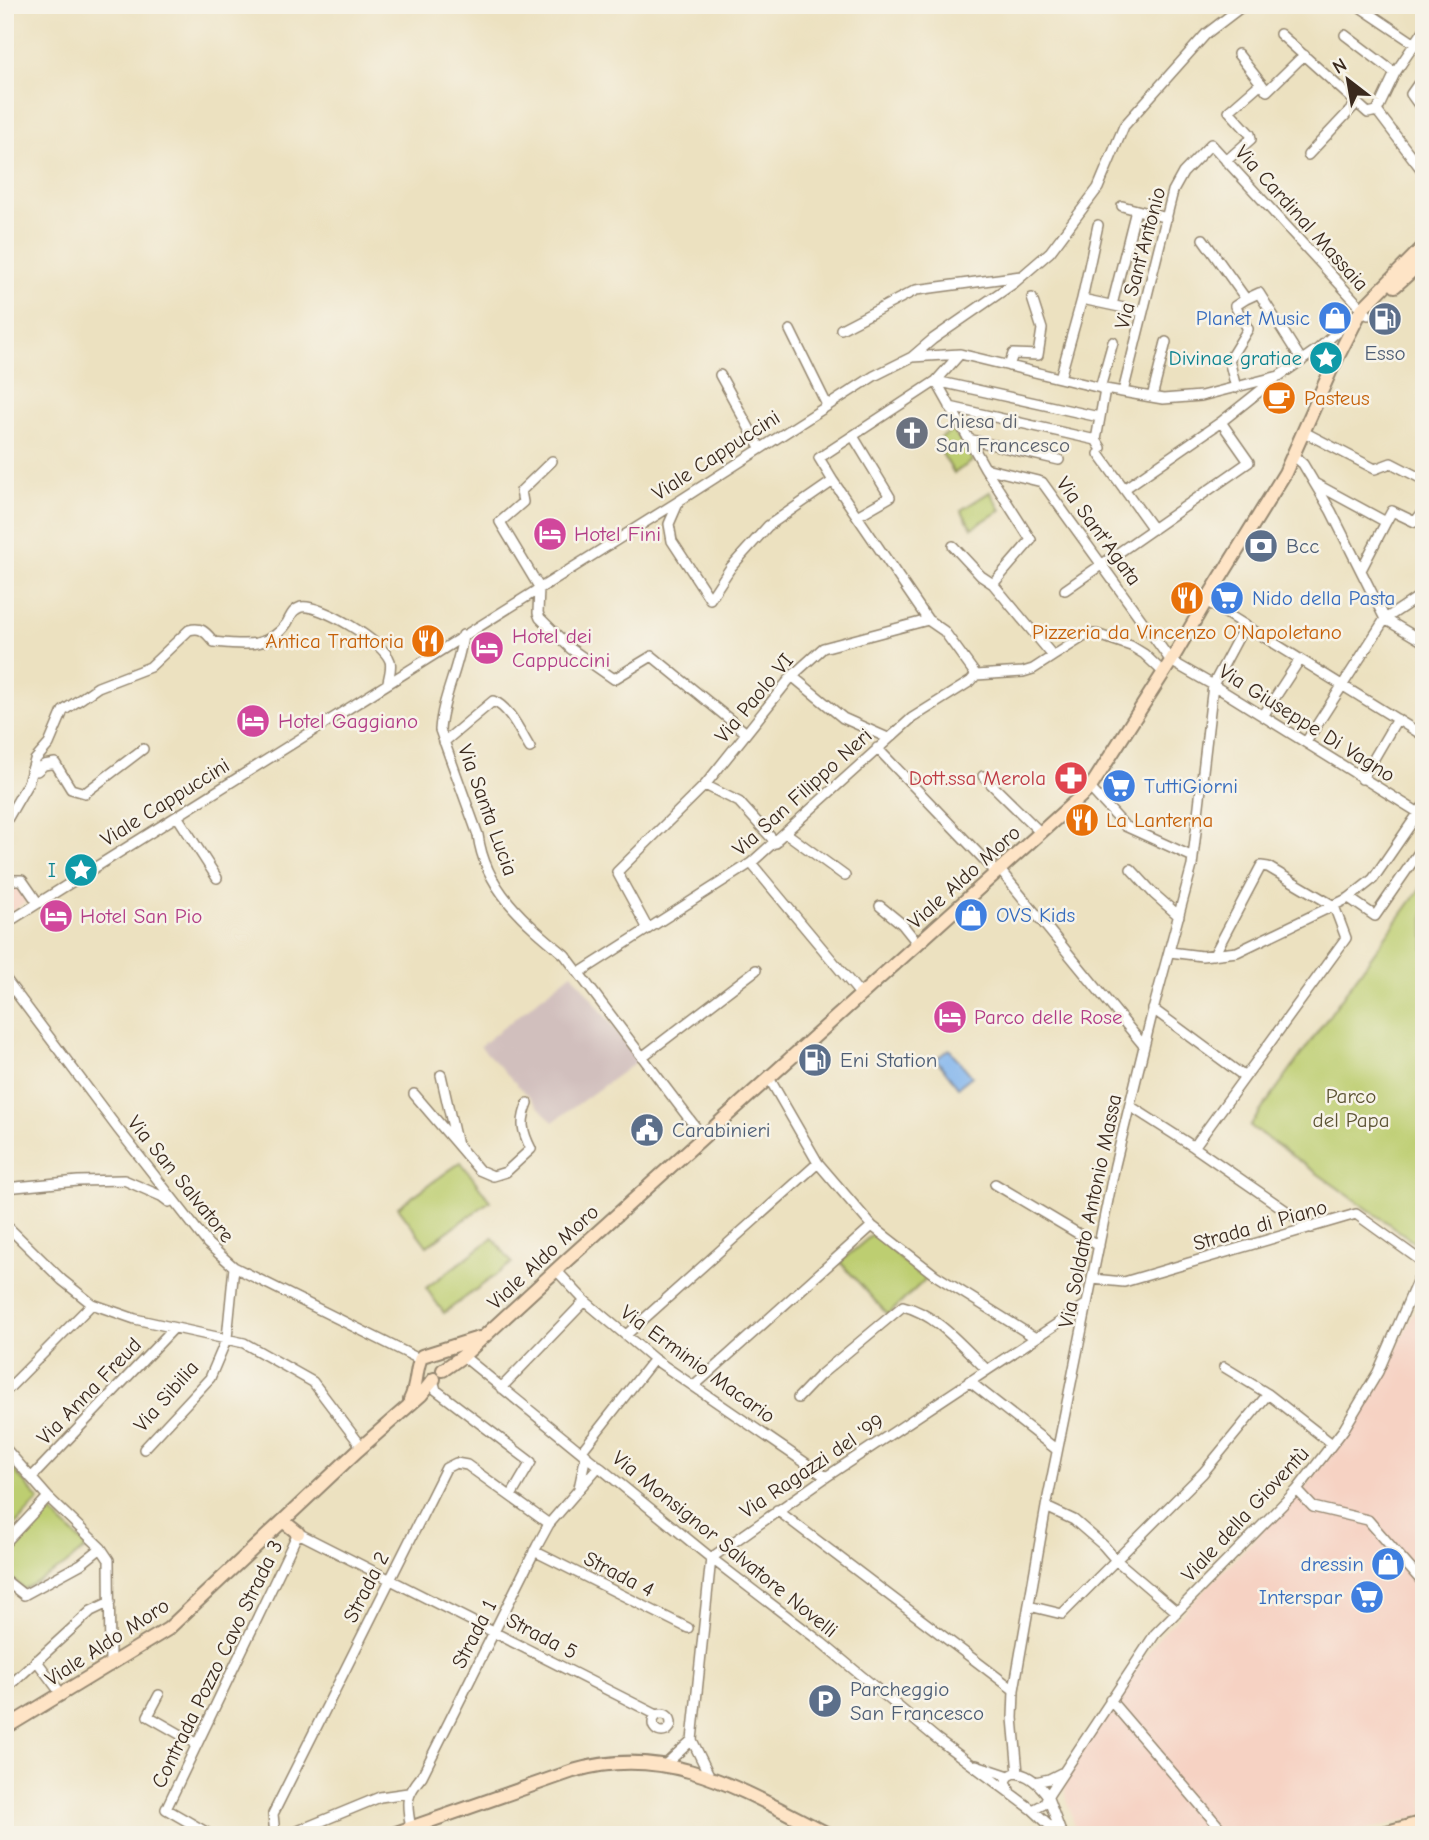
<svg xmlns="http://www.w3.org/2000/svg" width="1429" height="1840" viewBox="0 0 1429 1840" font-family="'Comic Neue',sans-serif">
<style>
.built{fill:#f6d2c3}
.industrial{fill:#d1bfbd}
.green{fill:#bdce71;stroke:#7c7c48;stroke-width:2}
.water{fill:#7fb3ed;stroke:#5d6e86;stroke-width:2}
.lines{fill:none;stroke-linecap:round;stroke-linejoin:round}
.street-casing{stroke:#94866f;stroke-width:12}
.secondary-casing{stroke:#94866f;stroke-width:16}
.street{stroke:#fff;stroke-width:9}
.secondary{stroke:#fee4c6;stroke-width:12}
.labels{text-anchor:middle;stroke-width:5;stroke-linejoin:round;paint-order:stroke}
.street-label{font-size:21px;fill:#3b2a1e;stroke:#f7f3e8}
.shop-label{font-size:21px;fill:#366cbe;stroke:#f7f3e8;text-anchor:end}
.service-label{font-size:21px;fill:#4e5e75;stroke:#f7f3e8;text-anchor:start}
.culture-label{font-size:21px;fill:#0d838f;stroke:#f7f3e8;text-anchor:end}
.food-label{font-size:21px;fill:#c56008;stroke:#f7f3e8;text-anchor:start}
.worship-label{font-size:21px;fill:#5b616d;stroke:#f7f3e8;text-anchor:start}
.hotel-label{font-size:21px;fill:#b23c85;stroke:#f7f3e8;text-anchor:start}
.health-label{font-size:21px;fill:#be3a42;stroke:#f7f3e8;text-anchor:end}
.park-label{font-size:21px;fill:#5c5333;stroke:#f7f3e8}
</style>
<rect width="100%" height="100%" fill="#f7f3e8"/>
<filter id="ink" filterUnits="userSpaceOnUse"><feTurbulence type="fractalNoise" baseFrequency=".0143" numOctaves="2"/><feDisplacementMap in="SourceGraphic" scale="14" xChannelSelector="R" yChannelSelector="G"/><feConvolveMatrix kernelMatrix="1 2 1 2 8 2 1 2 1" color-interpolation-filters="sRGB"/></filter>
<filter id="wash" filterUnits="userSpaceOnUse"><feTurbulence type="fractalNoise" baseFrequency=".00686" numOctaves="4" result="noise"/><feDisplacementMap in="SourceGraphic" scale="28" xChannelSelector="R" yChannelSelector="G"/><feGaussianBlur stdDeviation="1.57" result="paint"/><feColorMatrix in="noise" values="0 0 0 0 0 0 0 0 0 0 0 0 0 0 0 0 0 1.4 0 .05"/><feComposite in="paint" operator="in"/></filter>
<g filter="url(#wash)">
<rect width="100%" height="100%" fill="#ece1c0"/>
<path class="built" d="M19,882L30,899L5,915V884Z
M1414,1312L1424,1323V1815L1349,1835H1077L1062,1781L1157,1639L1305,1487L1338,1447L1377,1389Z"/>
<path class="industrial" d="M572,973L639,1060L553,1122L480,1046Z"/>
<path class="green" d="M953,430L973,461L954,473L935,442Z
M990,492L1001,510L972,528L961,510Z
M1424,883V1247L1423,1248L1250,1126Z
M461,1162L490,1201L427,1246L398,1207Z
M873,1234H878L892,1245L890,1249L918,1274L924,1269L930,1275L888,1315L840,1262Z
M493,1238L512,1263L444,1313L426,1288Z
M6,1460L39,1500L5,1536V1461Z
M46,1507L87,1547L64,1566L24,1589L5,1573V1550Z"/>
<path class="water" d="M949,1049L972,1076L958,1087L936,1059Z"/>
</g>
<g filter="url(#ink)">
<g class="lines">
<g class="street-casing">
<path id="street" d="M1357,5L1424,50
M1280,34L1368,113L1377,111L1424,173
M1345,35L1395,73
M1238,54L1267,91L1304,55
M1424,88L1418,84L1411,94L1424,112
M1377,111L1395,73L1424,30
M1308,155L1357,103
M1226,161L1251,139L1250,134L1229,111L1261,83
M1122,206L1167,218
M1203,239L1246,299L1235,306L1248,329L1229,360L1236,388
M1413,265L1424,283
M1082,299L1143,312
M1246,299L1259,293L1302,361
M1112,305L1136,210
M841,329L916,290L1021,276
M790,330L827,405
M960,354L936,381L985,468L1031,540L993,584
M912,357L933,339L1014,283L1050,252L1098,188L1124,126L1206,34L1244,5
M1009,366L1013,354L1038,355L1042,329L1032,298
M720,375L760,448
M1060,378L1082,299L1098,225
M1100,388L1113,342
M1123,392L1173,191L1183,173L1211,144L1368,315
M1152,397L1166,342
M950,407L1096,440
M1304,432L1375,469L1391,463L1424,480
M853,436L890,497L857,516
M968,439L1059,460
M1101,448L1096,440L1105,389
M1099,454L1153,529
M1294,456L1303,464L1331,511L1385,619
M552,461L521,491L523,502L500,522L539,587L538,613L540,618L571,649L614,679L652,656L745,732
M985,468L1042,482L1171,661L1213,685L1424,816
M833,481L928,620
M1316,484L1386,522L1361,570
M1124,489L1221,422L1275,379
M679,501L669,524L672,541L710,599L731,567L768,526L833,481L819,458L936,381L1099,417
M1386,522L1392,511L1415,522L1424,510
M953,546L981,576L993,584L1053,656L1088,634H1096L1131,646L1144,654L1164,673
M1065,590L1249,462L1221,422
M1206,601L1424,736
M1385,619L1424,642
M463,635C459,668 442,698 440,730L478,835C485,889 525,922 565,955L703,1137
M792,676L843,718L888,738
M1263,716L1300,659
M444,742L493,701C510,707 521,734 530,748
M1306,742L1385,619L1424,593
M877,748L997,873
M31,771H37L44,765L55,763L71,789L85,793L143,749
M983,776L1041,833
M1362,779L1397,719
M705,785L739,802L776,843
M1090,788L1125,826L1193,857
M177,816L217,878
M5,823L28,783L35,760L49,744L63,711L98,687L150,667L189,630C202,626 206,633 214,642C243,645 269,649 287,623C291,616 292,610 301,607C319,603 384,642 390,661C392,667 389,676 388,682
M786,833L845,876
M751,863L861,995
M1131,869L1154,894L1179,916
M1000,870L1144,1046
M5,880H22L38,903
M1349,898L1375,916L1424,845
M880,906L902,924L918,944
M5,924L679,501L874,376L912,357L960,354L1105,389L1163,399L1201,396L1279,376L1318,349L1358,313
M648,929L617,872L705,785L792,676L823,648L928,620L944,631L976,675
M1170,952L1202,956L1237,952L1349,898L1373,879L1424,805
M579,973L751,863L912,718L971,681L976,675L1023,672L1033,669L1053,656
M5,978L118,1129L208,1244L234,1267L419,1359
M1153,1009L1245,1077
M642,1057L756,970
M441,1075L456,1141
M769,1078L818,1163L872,1226L935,1275L1034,1337
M414,1094L479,1170L493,1176L506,1172L531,1149C522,1131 520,1122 528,1103
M1130,1106L1194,1147L1311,1228
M1194,1147L1346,938L1334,906L1268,867L1261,866L1214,955
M995,1184L1099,1246
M5,1188L78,1181L124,1180L161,1196L169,1202
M5,1224L62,1280L92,1304L135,1319L244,1343L313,1382L362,1447
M556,1270L585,1301L654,1359L826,1477
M1092,1279L1124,1282L1356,1214L1424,1263
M626,1335L818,1163
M463,1356L711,1558L822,1643L936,1738L1010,1793
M1224,1367L1268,1394L1332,1444
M433,1380L436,1390L531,1462L511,1496
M969,1381L1057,1450
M694,1386L872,1226
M501,1388L585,1301
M5,1392L92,1304
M798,1398L819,1376L903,1306C936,1314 962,1346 986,1369
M5,1448L48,1497L101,1548L109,1560L110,1666
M144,1449L210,1378L227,1338L234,1267
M581,1452L654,1359
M31,1478L174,1328
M579,1488L586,1455
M1297,1490L1313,1507L1368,1520L1424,1584
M1046,1507L1074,1520L1103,1545L1116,1560L1177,1612
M777,1510L1014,1690
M5,1543L48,1497
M534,1551L688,1628
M5,1580L24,1595L81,1564L101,1548
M1029,1606L1062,1614L1203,1473L1268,1394
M36,1660L62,1695
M5,1690L91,1611L110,1602
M159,1695L148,1716L197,1744
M1110,1700L1226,1835
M653 1723a9 9 0 1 1 18 0a9 9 0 1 1-18 0Z
M692,1740L711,1558L826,1477L1087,1304
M692,1740L710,1777
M666,1764L692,1740
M976,1765L1009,1776
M1015,1773C1029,1774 1040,1785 1048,1796L1044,1804L1033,1810L1010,1793L1006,1781L1009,1776Z
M1018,1773L1013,1718L1014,1690L1046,1507L1115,1165L1152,1014L1192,866L1213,685L1245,625
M1035,1782L1049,1779L1061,1773
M1048,1796L1155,1634L1297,1490L1344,1429L1378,1372L1424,1265
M1048,1798L1062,1835
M1033,1810L1060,1835
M411,1828C406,1803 405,1796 422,1776L537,1546L549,1524L599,1466
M211,1835L166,1809L298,1533L657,1715
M275,1835L273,1814L446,1468L456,1463L467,1465L549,1524
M288,1835L380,1797L408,1793"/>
</g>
<g class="secondary-casing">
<path id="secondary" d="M1395,286L1424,260
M443,1370L463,1356L567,1260L1090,788L1171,661L1206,601L1285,473L1330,372L1362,309L1424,246
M410,1400C418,1385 415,1367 422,1356L479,1338
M283,1521L298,1533
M5,1728L168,1629L357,1451L421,1395L434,1379
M390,1835L573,1771C670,1742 746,1793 830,1835
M1376,1835L1424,1822"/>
</g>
<use href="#street" class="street"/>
<use href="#secondary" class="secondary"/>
</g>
</g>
<defs>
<g id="shop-disc" transform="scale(1.75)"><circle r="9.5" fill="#3f7fe0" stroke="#f7f3e8"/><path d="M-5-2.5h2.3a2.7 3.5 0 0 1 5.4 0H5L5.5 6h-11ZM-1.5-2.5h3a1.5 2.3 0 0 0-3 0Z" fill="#fff"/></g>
<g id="fuel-disc" transform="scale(1.75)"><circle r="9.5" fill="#5c6f8a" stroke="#f7f3e8"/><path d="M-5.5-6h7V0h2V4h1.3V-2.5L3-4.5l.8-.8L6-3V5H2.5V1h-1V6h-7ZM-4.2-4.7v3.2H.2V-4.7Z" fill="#fff"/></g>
<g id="sight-disc" transform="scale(1.75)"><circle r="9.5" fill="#0f9aa8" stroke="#f7f3e8"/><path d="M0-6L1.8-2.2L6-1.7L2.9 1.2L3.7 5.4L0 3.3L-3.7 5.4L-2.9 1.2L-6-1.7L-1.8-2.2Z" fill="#fff"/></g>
<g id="cafe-disc" transform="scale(1.75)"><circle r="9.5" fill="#e8710a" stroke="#f7f3e8"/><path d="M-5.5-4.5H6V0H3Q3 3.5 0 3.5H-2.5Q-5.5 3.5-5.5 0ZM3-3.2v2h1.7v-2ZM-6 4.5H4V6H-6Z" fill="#fff"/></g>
<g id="church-disc" transform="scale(1.75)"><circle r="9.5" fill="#6b7280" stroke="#f7f3e8"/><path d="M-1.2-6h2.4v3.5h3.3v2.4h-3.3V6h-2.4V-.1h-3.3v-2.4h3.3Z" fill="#fff"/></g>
<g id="hotel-disc" transform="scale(1.75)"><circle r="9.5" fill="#d1479c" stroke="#f7f3e8"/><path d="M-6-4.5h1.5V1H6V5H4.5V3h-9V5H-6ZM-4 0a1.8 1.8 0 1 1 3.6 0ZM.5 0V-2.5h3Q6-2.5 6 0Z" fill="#fff"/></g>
<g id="bank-disc" transform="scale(1.75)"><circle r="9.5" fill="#5c6f8a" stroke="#f7f3e8"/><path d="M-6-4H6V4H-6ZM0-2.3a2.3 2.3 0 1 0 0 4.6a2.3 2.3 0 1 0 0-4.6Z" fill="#fff"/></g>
<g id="restaurant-disc" transform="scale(1.75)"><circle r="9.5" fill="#e8710a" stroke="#f7f3e8"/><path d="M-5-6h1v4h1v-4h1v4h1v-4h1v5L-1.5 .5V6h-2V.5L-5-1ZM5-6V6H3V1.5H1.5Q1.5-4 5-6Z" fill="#fff"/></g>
<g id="supermarket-disc" transform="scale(1.75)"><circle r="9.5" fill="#3f7fe0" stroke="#f7f3e8"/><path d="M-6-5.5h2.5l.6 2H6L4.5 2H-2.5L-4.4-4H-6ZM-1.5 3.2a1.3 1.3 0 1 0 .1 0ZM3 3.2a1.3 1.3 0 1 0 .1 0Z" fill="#fff"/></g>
<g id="pharmacy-disc" transform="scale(1.75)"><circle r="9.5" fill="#e0444e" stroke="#f7f3e8"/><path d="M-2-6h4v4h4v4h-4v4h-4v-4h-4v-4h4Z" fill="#fff"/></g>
<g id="civic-disc" transform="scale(1.75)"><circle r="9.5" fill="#5c6f8a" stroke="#f7f3e8"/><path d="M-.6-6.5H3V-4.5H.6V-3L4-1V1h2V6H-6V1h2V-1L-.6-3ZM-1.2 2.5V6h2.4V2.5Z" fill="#fff"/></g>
<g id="parking-disc" transform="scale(1.75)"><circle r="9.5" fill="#5c6f8a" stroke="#f7f3e8"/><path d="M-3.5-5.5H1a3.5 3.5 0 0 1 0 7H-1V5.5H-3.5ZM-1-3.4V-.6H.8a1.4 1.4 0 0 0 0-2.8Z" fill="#fff"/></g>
</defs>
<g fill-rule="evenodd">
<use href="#shop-disc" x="1335" y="318"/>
<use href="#fuel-disc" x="1385" y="319"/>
<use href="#sight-disc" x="1326" y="358"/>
<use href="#cafe-disc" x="1279" y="398"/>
<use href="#church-disc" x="912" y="433"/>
<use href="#hotel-disc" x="550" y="534"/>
<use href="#bank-disc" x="1261" y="546"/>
<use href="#restaurant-disc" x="1187" y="598"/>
<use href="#supermarket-disc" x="1227" y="598"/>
<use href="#restaurant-disc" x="428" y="641"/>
<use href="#hotel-disc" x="487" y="648"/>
<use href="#hotel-disc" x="253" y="721"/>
<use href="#pharmacy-disc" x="1071" y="778"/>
<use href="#supermarket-disc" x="1119" y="786"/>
<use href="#restaurant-disc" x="1082" y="820"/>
<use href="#sight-disc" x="81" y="870"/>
<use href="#shop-disc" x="971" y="915"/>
<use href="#hotel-disc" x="56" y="916"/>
<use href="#hotel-disc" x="950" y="1017"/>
<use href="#fuel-disc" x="815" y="1060"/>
<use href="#civic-disc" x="647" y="1130"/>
<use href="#shop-disc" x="1388" y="1564"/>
<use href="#supermarket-disc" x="1367" y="1597"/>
<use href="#parking-disc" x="825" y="1701"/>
</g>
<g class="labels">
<g class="street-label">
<text transform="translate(1302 218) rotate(48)" y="7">Via Cardinal Massaia</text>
<text transform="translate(1140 258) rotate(-75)" y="7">Via Sant'Antonio</text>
<text transform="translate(716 455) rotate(-33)" y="7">Viale Cappuccini</text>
<text transform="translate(1099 531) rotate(54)" y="7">Via Sant'Agata</text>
<text transform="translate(754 698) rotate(-50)" y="7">Via Paolo VI</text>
<text transform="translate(1307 723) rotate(32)" y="7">Via Giuseppe Di Vagno</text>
<text transform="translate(802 792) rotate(-42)" y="7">Via San Filippo Neri</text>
<text transform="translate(165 802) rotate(-32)" y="7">Viale Cappuccini</text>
<text transform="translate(488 810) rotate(70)" y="7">Via Santa Lucia</text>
<text transform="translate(964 877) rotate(-42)" y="7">Viale Aldo Moro</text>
<text transform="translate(181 1179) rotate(51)" y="7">Via San Salvatore</text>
<text transform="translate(1090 1211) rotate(-78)" y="7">Via Soldato Antonio Massa</text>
<text transform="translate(1260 1225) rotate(-16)" y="7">Strada di Piano</text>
<text transform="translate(543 1257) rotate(-43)" y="7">Viale Aldo Moro</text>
<text transform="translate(698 1364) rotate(36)" y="7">Via Erminio Macario</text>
<text transform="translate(89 1391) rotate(-46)" y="7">Via Anna Freud</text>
<text transform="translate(166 1396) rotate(-49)" y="7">Via Sibilia</text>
<text transform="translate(812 1466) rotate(-34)" y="7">Via Ragazzi del '99</text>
<text transform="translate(1245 1514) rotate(-47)" y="7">Viale della Gioventù</text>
<text transform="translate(725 1544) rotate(39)" y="7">Via Monsignor Salvatore Novelli</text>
<text transform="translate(619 1574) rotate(27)" y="7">Strada 4</text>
<text transform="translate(366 1587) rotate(-63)" y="7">Strada 2</text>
<text transform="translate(474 1634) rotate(-63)" y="7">Strada 1</text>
<text transform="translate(542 1636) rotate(27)" y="7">Strada 5</text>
<text transform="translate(107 1642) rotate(-33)" y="7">Viale Aldo Moro</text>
<text transform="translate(217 1664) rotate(-64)" y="7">Contrada Pozzo Cavo Strada 3</text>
</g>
<g class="shop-label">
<text x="1310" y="325">Planet Music</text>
<text x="1252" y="605" text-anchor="start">Nido della Pasta</text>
<text x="1144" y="793" text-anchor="start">TuttiGiorni</text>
<text x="996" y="922" text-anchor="start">OVS Kids</text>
<text x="1364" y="1571">dressin</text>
<text x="1342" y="1604">Interspar</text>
</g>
<g class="service-label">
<text x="1385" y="360" text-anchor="middle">Esso</text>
<text x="1286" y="553">Bcc</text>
<text x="840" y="1067">Eni Station</text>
<text x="672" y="1137">Carabinieri</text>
<text x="850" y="1696">Parcheggio<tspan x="850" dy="24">San Francesco</tspan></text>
</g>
<g class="culture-label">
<text x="1302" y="365">Divinae gratiae</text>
<text x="56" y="877">I</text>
</g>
<g class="food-label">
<text x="1304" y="405">Pasteus</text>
<text x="1187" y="639" text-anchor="middle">Pizzeria da Vincenzo O'Napoletano</text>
<text x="404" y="648" text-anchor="end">Antica Trattoria</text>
<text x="1106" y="827">La Lanterna</text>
</g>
<g class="worship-label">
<text x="936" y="428">Chiesa di<tspan x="936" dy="24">San Francesco</tspan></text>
</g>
<g class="hotel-label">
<text x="574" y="541">Hotel Fini</text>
<text x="512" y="643">Hotel dei<tspan x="512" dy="24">Cappuccini</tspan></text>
<text x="278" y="728">Hotel Gaggiano</text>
<text x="80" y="923">Hotel San Pio</text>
<text x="974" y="1024">Parco delle Rose</text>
</g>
<g class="health-label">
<text x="1046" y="785">Dott.ssa Merola</text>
</g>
<g class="park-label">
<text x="1351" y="1103">Parco<tspan x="1351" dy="24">del Papa</tspan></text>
</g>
</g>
<rect width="1429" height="1840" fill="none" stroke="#f7f3e8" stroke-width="28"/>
<g transform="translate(1348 80) rotate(329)" stroke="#f7f3e8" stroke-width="5" paint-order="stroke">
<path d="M0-5L12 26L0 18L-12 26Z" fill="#3b2a1e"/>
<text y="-10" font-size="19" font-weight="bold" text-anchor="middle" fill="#3b2a1e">N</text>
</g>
</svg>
